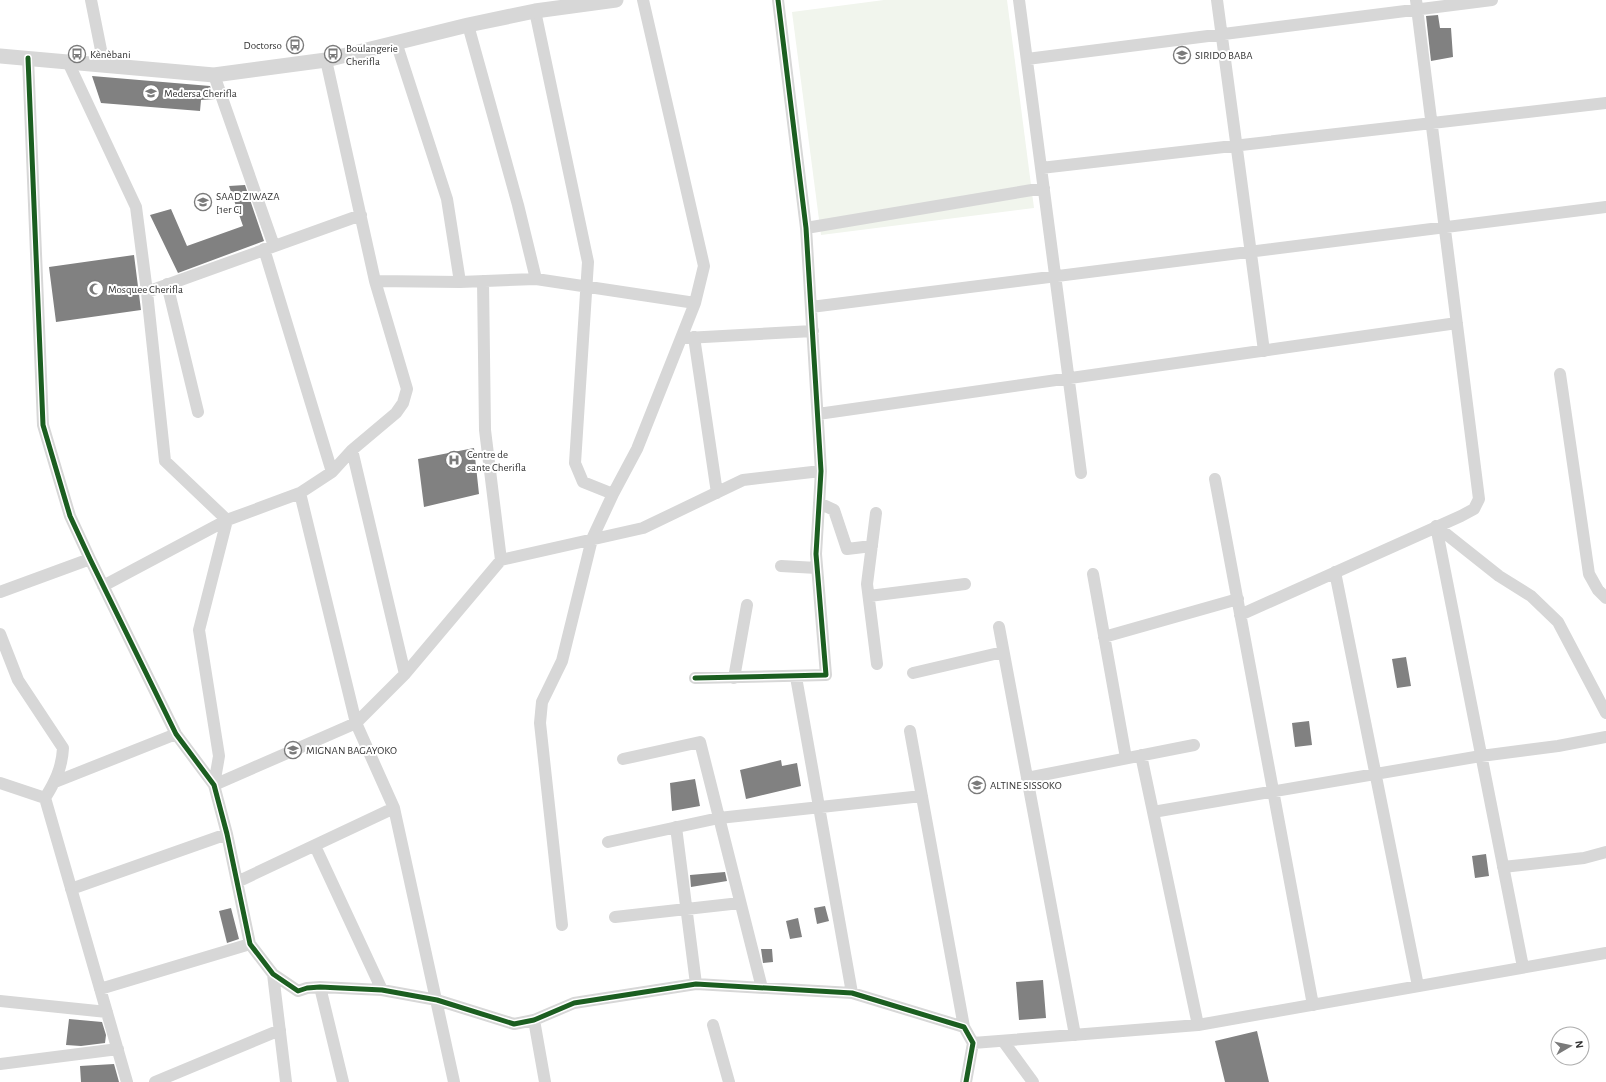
<svg xmlns="http://www.w3.org/2000/svg" width="1606" height="1082" viewBox="0 0 1606 1082" font-family="'Alegreya Sans',sans-serif">
<style>
.green{fill:#f1f5ed}
.building{fill:#818181}
.lines{fill:none;stroke-linecap:round;stroke-linejoin:round}
.minor{stroke:#d7d7d7;stroke-width:12}
.tertiary{stroke:#d7d7d7;stroke-width:15}
.cycleway-casing{stroke:#fff;stroke-width:8}
.cycleway{stroke:#1b5e20;stroke-width:5}
.labels{text-anchor:middle;stroke-width:4;stroke-linejoin:round;paint-order:stroke}
.poi-label{font-size:11px;fill:#333;stroke:#fff;text-anchor:start}
</style>
<rect width="100%" height="100%" fill="#fff"/>
<path class="green" d="M884,0H1007L1034,208L821,235L792,12Z"/>
<path class="building" d="M1438,15L1440,28H1451L1453,57L1431,61L1426,16Z
M92,76L210,86L215,99L201,100L200,111L101,103Z
M245,185L264,241L178,273L150,215L171,209L187,246L243,226L229,186Z
M134,255L141,310L56,322L49,267Z
M474,448L479,494L424,507L418,459Z
M1406,657L1411,686L1397,688L1392,659Z
M1309,721L1312,745L1295,747L1292,723Z
M781,760L782,766L797,763L801,786L746,799L740,770Z
M695,779L700,806L672,811L670,783Z
M1486,854L1489,876L1475,878L1472,856Z
M725,872L727,881L691,887L690,875Z
M825,906L829,921L817,924L814,908Z
M231,908L239,939L227,943L219,911Z
M798,918L802,937L790,939L786,921Z
M761,949H772L773,962L763,963Z
M1043,980L1046,1018L1019,1020L1016,982Z
M69,1019L102,1022L106,1035L105,1043L81,1046L66,1045Z
M1257,1031L1269,1082H1225L1215,1041Z
M114,1064L119,1082H81L80,1066Z"/>
<g class="lines">
<path class="minor" d="M91,0L104,65
M1019,0L1081,473
M1217,0L1264,351
M535,11L588,262L575,463L583,482L613,494
M468,25L518,205L536,279
M396,42L447,199L460,282
M28,58L43,425L70,516L90,559L176,734L214,785L227,834L250,944L273,974L298,991L307,988L320,987L382,990L437,1000L514,1024L534,1020L574,1003L696,984L852,993L964,1027L973,1043L966,1082
M1027,59L1492,0
M68,62L136,207L147,292L165,461L227,520L199,630L219,756L214,785
M214,75L274,246
M1041,168L1606,103
M806,228L1044,188
M264,249L332,472
M375,281L460,282L536,279L695,303L704,266L643,0
M483,281L485,430L501,560
M167,284L198,412
M147,292L361,215
M811,307L1606,207
M694,337L717,493
M686,338L813,331
M1560,374L1589,574L1598,590L1606,598
M818,414L1457,323
M352,450L405,674
M1215,479L1313,1005
M300,493L356,723L394,808L454,1082
M819,503L834,510L847,549L872,546
M876,513L867,584L877,664
M1436,526L1523,967
M1436,526L1499,576L1531,596L1558,622L1606,713
M781,566L817,568
M1335,572L1418,986
M1093,574L1126,758
M103,586L227,520L300,493L332,472L352,450L396,413L403,403L407,389L375,281L326,60
M0,592L90,559
M869,596L965,584
M1240,615L1461,516L1474,509L1479,499L1416,0
M999,627L1075,1035
M0,634L18,680L63,748C62,768 55,782 45,798L127,1082
M1104,637L1238,599
M913,673L1003,652
M796,677L852,993
M695,678L826,675L816,554L821,471L806,228L778,0
M734,678L747,605
M910,731L964,1027
M1141,755L1198,1025
M623,759L700,742L762,988
M1027,778L1194,745
M55,782L176,734
M0,783L45,798
M214,785L356,723L405,674L501,560L643,528L743,480L821,471
M1153,812L1481,756L1558,746L1606,737
M676,827L696,984
M608,842L719,818L922,796
M315,846L382,990
M1503,867L1584,858L1606,852
M237,882L394,808
M71,889L227,834
M615,917L740,903
M562,925L540,723L542,702L562,661L592,539L613,494L637,449L695,303
M273,974L286,1082
M320,987L343,1082
M100,989L250,944
M0,1001L107,1012
M534,1020L545,1082
M713,1025L729,1082
M1003,1041L1033,1082
M973,1043L1198,1025L1606,953
M0,1064L118,1049
M155,1082L280,1030"/>
<path class="tertiary" d="M0,56L214,75L326,60L468,25L535,11L616,0"/>
<g class="cycleway-casing">
<path id="cycleway" d="M28,58L43,425L70,516L90,559L176,734L214,785L227,834L250,944L273,974L298,991L307,988L320,987L382,990L437,1000L514,1024L534,1020L574,1003L696,984L852,993L964,1027L973,1043L966,1082
M695,678L826,675L816,554L821,471L806,228L778,0"/>
</g>
<use href="#cycleway" class="cycleway"/>
</g>
<defs>
<g id="bus-ring" transform="scale(0.9)"><circle r="9.5" fill="#fff" stroke="#7a7a7a" stroke-width="1.5"/><path d="M-5-6H5V4H4V6H2V4H-2V6H-4V4H-5ZM-3.5-4V0h7V-4ZM-3.5 1.2v1.5H-2V1.2ZM2 1.2v1.5H3.5V1.2Z" fill="#7a7a7a"/></g>
<g id="school-ring" transform="scale(0.9)"><circle r="9.5" fill="#fff" stroke="#7a7a7a" stroke-width="1.5"/><path d="M0-5L7-2L0 1L-7-2ZM-4 1L0 2.5L4 1V4Q0 6-4 4Z" fill="#7a7a7a"/></g>
<g id="mosque-ring" transform="scale(0.9)"><circle r="9.5" fill="#fff" stroke="#7a7a7a" stroke-width="1.5"/><path d="M3.5-4.9A6 6 0 1 0 3.5 4.9A5 5 0 1 1 3.5-4.9Z" fill="#7a7a7a"/></g>
<g id="hospital-ring" transform="scale(0.9)"><circle r="9.5" fill="#fff" stroke="#7a7a7a" stroke-width="1.5"/><path d="M-5-5h3v3.5h4V-5h3V5h-3V1.5h-4V5h-3Z" fill="#7a7a7a"/></g>
</defs>
<g fill-rule="evenodd">
<use href="#bus-ring" x="295" y="45"/>
<use href="#bus-ring" x="77" y="54"/>
<use href="#bus-ring" x="333" y="54"/>
<use href="#school-ring" x="1182" y="55"/>
<use href="#school-ring" x="151" y="93"/>
<use href="#school-ring" x="203" y="202"/>
<use href="#mosque-ring" x="95" y="289"/>
<use href="#hospital-ring" x="454" y="460"/>
<use href="#school-ring" x="293" y="750"/>
<use href="#school-ring" x="977" y="785"/>
</g>
<g class="labels">
<g class="poi-label">
<text x="282" y="49" text-anchor="end">Doctorso</text>
<text x="346" y="52">Boulangerie<tspan x="346" dy="13">Cherifla</tspan></text>
<text x="90" y="58">Kènèbani</text>
<text x="1195" y="59">SIRIDO BABA</text>
<text x="164" y="97">Medersa Cherifla</text>
<text x="216" y="200">SAAD ZIWAZA<tspan x="216" dy="13">[1er C]</tspan></text>
<text x="108" y="293">Mosquee Cherifla</text>
<text x="467" y="458">Centre de<tspan x="467" dy="13">sante Cherifla</tspan></text>
<text x="306" y="754">MIGNAN BAGAYOKO</text>
<text x="990" y="789">ALTINE SISSOKO</text>
</g>
</g>
<g transform="translate(1570 1046) rotate(81)"><circle r="19" fill="#ffffff" stroke="#adadad"/>
<path d="M0-3L7 15L0 10L-7 15Z" fill="#7a7a7a"/>
<text y="-6" font-size="11" font-weight="bold" text-anchor="middle" fill="#333333">N</text>
</g>
</svg>
